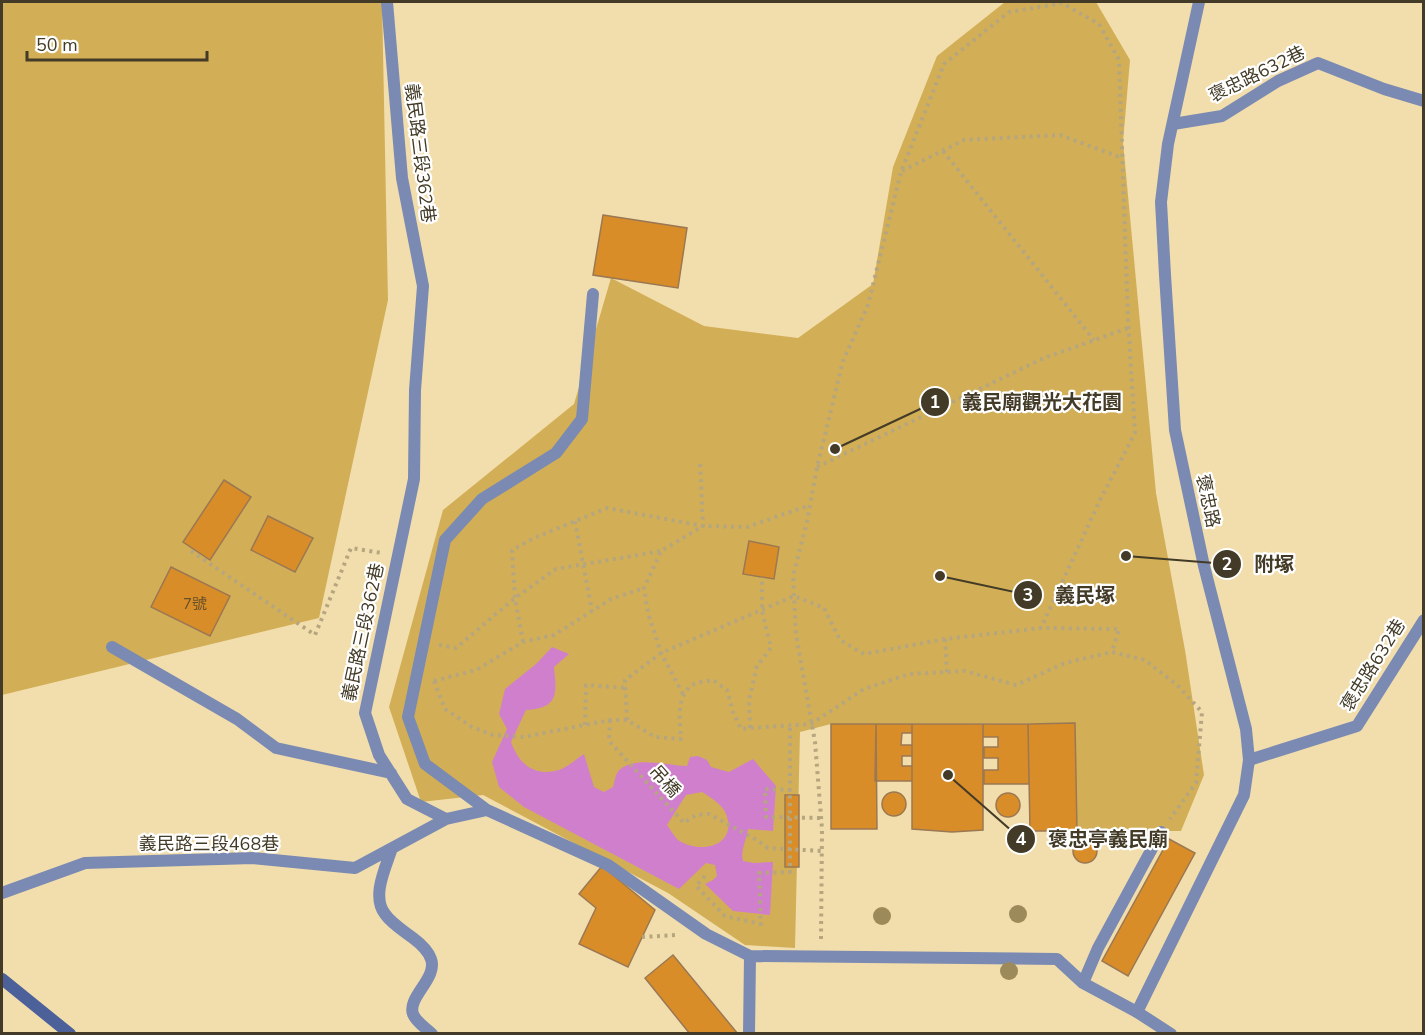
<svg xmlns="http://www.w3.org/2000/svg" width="1425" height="1035" viewBox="0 0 1425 1035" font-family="'Nunito Sans','Noto Sans TC',sans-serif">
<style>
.green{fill:#d2af56}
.water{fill:#d07fcd;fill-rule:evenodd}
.building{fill:#d98d28;stroke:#9a7853;stroke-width:1.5}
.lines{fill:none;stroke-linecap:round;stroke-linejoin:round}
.path{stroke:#b6a67f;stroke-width:4;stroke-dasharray:3 4.5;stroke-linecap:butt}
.lane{stroke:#7b8ab3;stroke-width:12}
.street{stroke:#7b8ab3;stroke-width:12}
.secondary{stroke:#4c609a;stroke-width:12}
.tree{fill:#9d8a5a}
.labels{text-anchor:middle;stroke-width:4.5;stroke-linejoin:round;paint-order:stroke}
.number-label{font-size:15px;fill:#685027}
.street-label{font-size:18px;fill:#433b27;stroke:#fff}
.leader{fill:none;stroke:#433b27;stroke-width:2}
.callout-dot{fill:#433b27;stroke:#fff;stroke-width:2}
.mark-label{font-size:18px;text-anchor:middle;font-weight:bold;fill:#fff}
.callout-label{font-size:20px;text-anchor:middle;font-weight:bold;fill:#433b27;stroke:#fff;stroke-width:4.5;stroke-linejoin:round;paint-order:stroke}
</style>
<rect width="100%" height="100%" fill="#f2dead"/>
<path class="green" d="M2,2H382L388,300L319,618L2,695Z
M1005,2H1096L1130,60L1123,142L1156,493L1185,650L1204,775L1181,831H1077L1075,723L831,724L800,732L795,948L745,945L668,893L483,795L421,802L389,707L443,510L574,404L611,278L704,326L798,338L873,284L893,167L937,56Z"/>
<path class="water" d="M552,647L569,654L554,667C557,695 558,708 526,710L511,742C519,764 534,777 559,770C568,767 576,759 584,754L594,787L604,792L613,787C614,784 615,777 617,773C630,754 668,766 687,766L690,757L698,756L707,760L711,767L729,772L753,759L776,786L773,831L748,829C747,839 740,851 743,861L754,863L773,862L770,915L733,911L705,884L713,880L717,876L715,865L706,863L679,889L524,807L499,787L492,762L507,729L499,714L505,689L536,664ZM702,792C710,797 723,805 726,814C738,846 700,855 678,840C674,836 670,829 667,825L686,795Z"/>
<path class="building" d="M603,215L687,228L678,288L593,275Z
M224,480L251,497L210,560L183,542Z
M268,516L313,538L295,572L251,550Z
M749,541L779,547L774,579L743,574Z
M171,567L230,596L210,636L151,607Z
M1075,723L1077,831H1030L1028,724Z
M831,724H876L877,829H831Z
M876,724H912V733H902L901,745H912V756H902V766H912V781H875Z
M912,724H983V830L952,832L912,829Z
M983,724H1028L1029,784H984V770H998V758H984V747H998V737H983Z
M882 804a12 12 0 1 1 24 0a12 12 0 1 1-24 0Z
M996 805a12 12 0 1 1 24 0a12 12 0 1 1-24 0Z
M785,795H799V867H785Z
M1073 851a12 12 0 1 1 24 0a12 12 0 1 1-24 0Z
M1169,839L1195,853L1128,976L1102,961Z
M602,866L655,910L628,967L579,944L596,908L579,894Z
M673,955L738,1034H690L645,978Z"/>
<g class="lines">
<path class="path" d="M943,151L1094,340
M902,171L964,140L1060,135L1122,158
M817,467L1044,358L1128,328
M575,521L592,611
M191,551L315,635L351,548L382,553
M523,642L515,598L512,550L534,538L607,508L703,526L747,527L810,505
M439,645L456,648L515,598L556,569L661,551
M947,672L945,639L1041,628L1119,629L1112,652
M434,681L445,709L472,727L493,735L524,737L610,720H627L655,737L681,739C680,721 675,695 694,684C699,682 707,681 713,680L727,690L733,712L741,729L750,728L811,724L864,689L909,674L965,671L1016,685L1065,663L1112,652L1145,660L1177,685L1202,712L1196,783L1170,819
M434,681L476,670L523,642L554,635L611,599L644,588
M683,694L661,653L648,613L644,588L661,551L703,526L700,462
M610,720L609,741L684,823L696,815L709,814L755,839L768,848L822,851
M627,720L625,680L661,653L794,596L824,608L840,640L864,654L945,639
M585,725L586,685L626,688
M750,728L749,700L757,666L771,648L762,611V577
M791,790L765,789L766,817L821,818
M705,876L696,886L725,916L761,924L759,873L790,872V725
M642,937L677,935
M821,939L822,829L815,742L796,634L793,576L807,522L817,467L843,361L868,305L901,172L944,64L1009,12L1062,3L1099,24L1119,60L1128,319L1135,433L1100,500L1041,628"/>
<path class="lane" d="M387,2L402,178L423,286L415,390L414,479L365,713L379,755L407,799L446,819L487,810L608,865L706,934L750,956L1057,959L1083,983L1137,1012
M1173,124L1222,116L1278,81L1318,63L1384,89L1424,101
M112,647L237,719L276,748L391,773
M1249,760L1357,726L1424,620
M487,810L425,764L408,717L445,540L482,499L556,453L582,419L593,294
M392,848C386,867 371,896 385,914C392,924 404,931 413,938C421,944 428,950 431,959C438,978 407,997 413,1014C416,1022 426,1028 432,1034
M2,893L85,863L253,858L355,868L446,819
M1083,983L1098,948L1161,832
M749,1034L750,956"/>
<path class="street" d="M1171,1034L1137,1012L1244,795L1249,760L1246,729L1204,566L1175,430L1165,275L1161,202L1168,144L1199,2"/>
<path class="secondary" d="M2,979L70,1034"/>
</g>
<g class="tree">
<circle cx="1018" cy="914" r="9"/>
<circle cx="882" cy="916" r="9"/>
<circle cx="1009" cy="971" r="9"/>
</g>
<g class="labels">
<g class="number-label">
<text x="195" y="609">7號</text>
</g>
<g class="street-label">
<text transform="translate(1257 74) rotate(-26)" y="6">褒忠路632巷</text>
<text transform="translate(420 153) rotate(83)" y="6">義民路三段362巷</text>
<text transform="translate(1208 501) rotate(78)" y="6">褒忠路</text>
<text transform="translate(363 632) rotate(-78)" y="6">義民路三段362巷</text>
<text transform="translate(1373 665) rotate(-58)" y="6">褒忠路632巷</text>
<text transform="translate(665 781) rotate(48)" y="6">吊橋</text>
<text x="209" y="850">義民路三段468巷</text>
</g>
</g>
<path class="leader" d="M835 449L935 402M1126 556L1227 564M940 576L1028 595M948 775L1021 839"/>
<g class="callout-dot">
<circle cx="835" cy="449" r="6"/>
<circle cx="1126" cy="556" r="6"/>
<circle cx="940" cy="576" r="6"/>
<circle cx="948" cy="775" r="6"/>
<circle cx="935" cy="402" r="15"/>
<circle cx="1227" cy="564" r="15"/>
<circle cx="1028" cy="595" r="15"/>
<circle cx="1021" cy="839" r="15"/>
</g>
<g class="mark-label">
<text x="935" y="408">1</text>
<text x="1227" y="570">2</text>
<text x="1028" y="601">3</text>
<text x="1021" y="845">4</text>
</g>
<g class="callout-label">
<text x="1042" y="409">義民廟觀光大花園</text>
<text x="1274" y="571">附塚</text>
<text x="1085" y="602">義民塚</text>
<text x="1108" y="846">褒忠亭義民廟</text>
</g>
<rect width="1425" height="1035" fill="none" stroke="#433b27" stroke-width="6"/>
<path d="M27 51v9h180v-9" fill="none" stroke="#433b27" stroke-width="3"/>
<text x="36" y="51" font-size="18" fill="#433b27" stroke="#ffffff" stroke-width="4.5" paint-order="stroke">50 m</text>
</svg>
